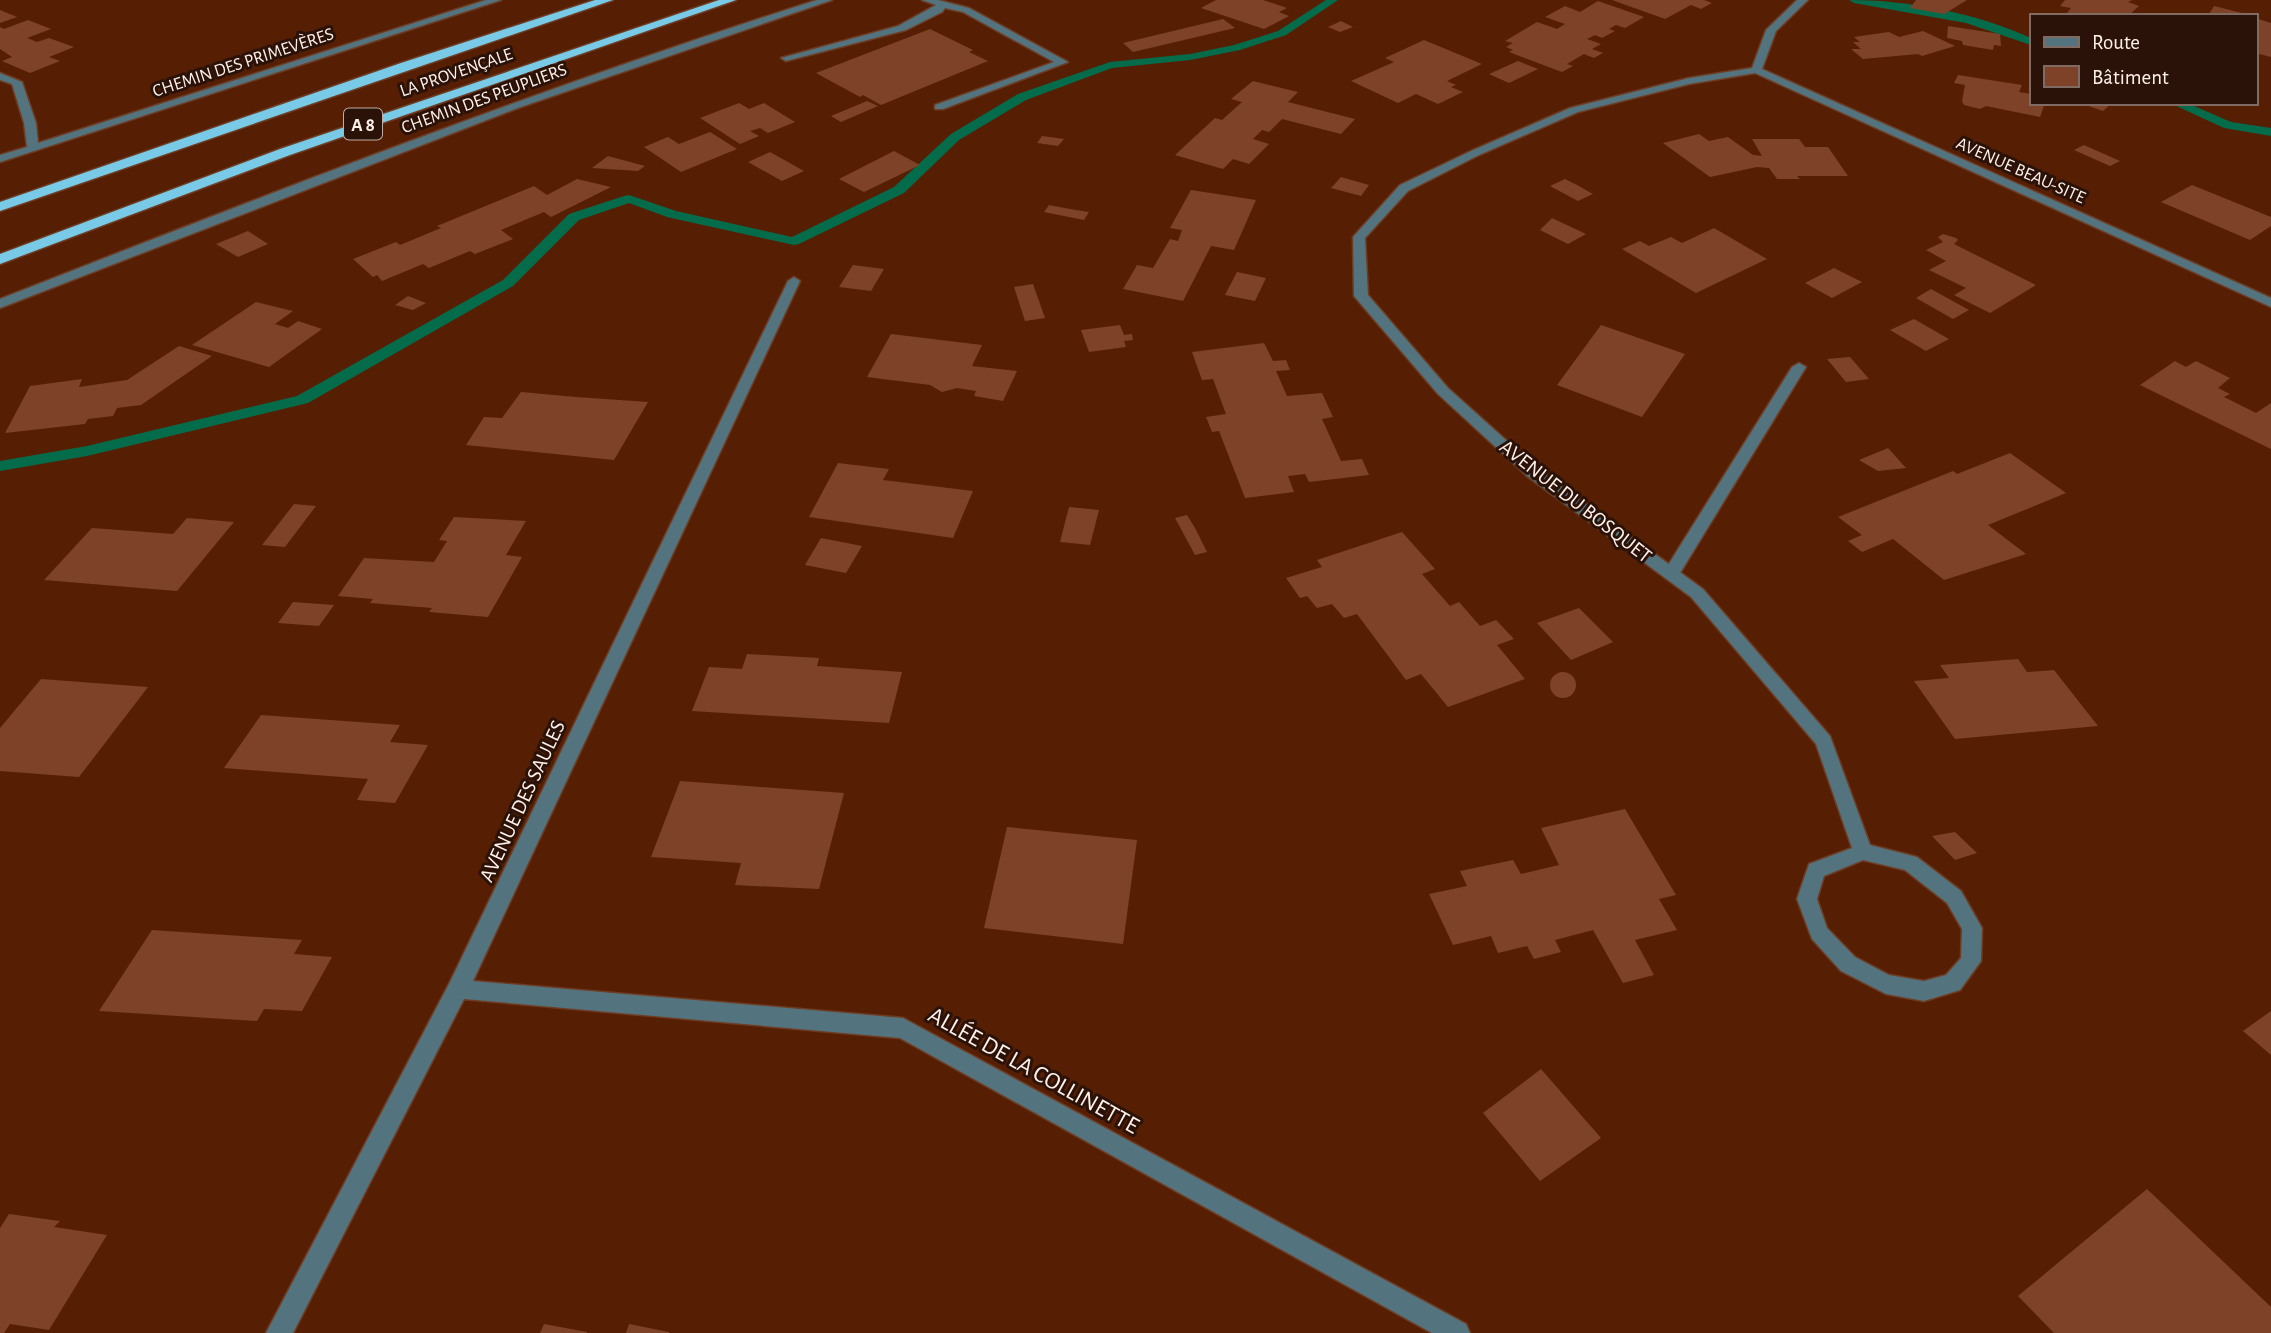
<svg xmlns="http://www.w3.org/2000/svg" width="2271" height="1333" viewBox="0 0 2271 1333" font-family="'Alegreya Sans',sans-serif">
<style>
.lines{fill:none;stroke-linecap:round;stroke-linejoin:round}
.stream{fill:#056c4b;fill-rule:evenodd}
.building{fill:#7e4229}
.service-casing{stroke:#6e3c23;stroke-width:3}
.minor-casing{stroke:#6e3c23;stroke-width:3}
.motorway-casing{stroke:#6e3c23;stroke-width:3}
.service{fill:#53737e;fill-rule:evenodd}
.minor{fill:#53737e;fill-rule:evenodd}
.motorway{fill:#78cae7;fill-rule:evenodd}
.labels{text-anchor:middle;stroke-width:6;stroke-linejoin:round;paint-order:stroke}
.far-street-label{font-size:18px;fill:#fff0ea;stroke:#2b1208}
.shield{fill:#2b1208;stroke:#bfada6;stroke-width:2}
.shield-label{font-size:19px;font-weight:bold;fill:#fff0ea}
.street-label{font-size:21px;fill:#fff0ea;stroke:#2b1208}
.near-street-label{font-size:24px;fill:#fff0ea;stroke:#2b1208}
</style>
<rect width="100%" height="100%" fill="#561f03"/>
<g class="lines">
<path class="stream" d="M1326,0H1338L1286,35L1240,50L1190,60L1112,68L1026,100L959,140L904,193L799,244L794,245L667,217L629,203L579,220L513,286L308,403L87,456L0,471V461L87,446L297,396L503,280L569,214L624,196L629,195L676,211L792,237L894,187L951,134L1018,94L1110,62L1190,54L1234,45L1278,31Z
M1849,0C1909,0 1976,13 2031,38V45L1966,23L1854,3Z
M2170,103H2187L2231,122L2271,128V136L2224,128Z"/>
</g>
<path class="building" d="M1216,0H1263L1287,8L1279,12L1289,16L1264,29L1201,8Z
M1612,0H1704L1712,3L1701,9L1691,5L1665,19Z
M1916,0H1967L1944,14L1910,8Z
M2065,0H2132L2128,2L2139,6L2128,16H2077L2067,13L2071,8L2060,6Z
M1598,1L1644,17L1625,28L1616,25L1609,29L1615,31L1602,38L1595,35L1587,39L1601,44L1592,49L1603,53L1594,58L1584,54L1567,64L1573,66L1562,72L1509,52L1513,50L1506,47L1513,43L1505,41L1537,22L1557,29L1565,24L1545,17L1565,6L1580,12Z
M2214,6L2250,15V16H2208Z
M0,10L17,17L0,23Z
M2255,18L2271,23V57L2255,53Z
M1223,19L1235,28L1133,52L1123,43Z
M28,20L51,29L27,38L37,42L49,38L74,47L49,57L60,61L30,73L2,61L12,57L0,49V27L4,29Z
M1341,21L1353,27L1340,32L1328,27Z
M1948,26L2000,34L2001,46L1994,45L1993,50L1963,45L1962,41L1947,38Z
M930,29L973,50L969,52L988,61L881,105L863,95L860,97L816,73Z
M1923,31L1955,46L1922,56L1918,54L1863,59L1851,49H1861L1853,42H1860L1854,37L1889,32L1899,37Z
M1424,40L1482,64L1447,81L1456,85L1451,87L1463,92L1438,104L1416,94L1398,103L1351,81L1394,62L1385,58Z
M1518,61L1538,69L1509,83L1489,74Z
M1958,75L2022,85L2019,92L2031,94V103H2045L2040,117L1986,106L1980,109L1964,105L1962,101L1965,85L1954,83Z
M1253,81L1298,92L1288,102L1355,119L1341,134L1282,119L1269,132L1262,130L1253,139L1269,144L1249,164L1233,159L1223,169L1175,155L1215,118L1222,120L1242,102L1231,99Z
M867,101L878,106L841,122L831,116Z
M739,103L749,109L764,103L795,122L768,133L760,128L750,131L759,136L740,144L700,118Z
M2080,103H2112L2103,111Z
M710,132L737,149L681,172L644,147L668,137L679,144Z
M1699,134L1709,141L1728,137L1753,155L1762,156L1752,139H1799L1805,147H1828L1848,176H1797L1800,179H1777L1769,168L1757,167L1710,177L1663,143Z
M1042,136L1064,139L1058,146L1037,143Z
M2084,145L2120,161L2110,166L2074,150Z
M894,151L920,165L864,192L839,179Z
M770,152L804,171L782,181L748,162Z
M608,156L645,166L638,171L592,168Z
M1341,177L1369,185L1361,196L1331,188Z
M577,179L611,187L551,217L544,212L501,230L513,239L475,254L470,251L429,268L423,264L382,281L377,275L373,277L353,259L396,242L400,245L441,228L437,226L534,186L547,195Z
M1565,179L1577,185L1593,194L1578,201L1550,186Z
M2192,185L2271,217V226L2250,240L2161,202Z
M1191,190L1256,200L1234,250L1211,246L1183,301L1123,289L1137,265L1153,268L1170,239L1178,241L1182,230L1170,228Z
M1049,205L1070,209L1089,212L1084,220L1044,212Z
M1552,218L1586,234L1568,244L1540,230Z
M1714,228L1767,259L1696,293L1622,249L1640,241L1649,246L1671,237L1682,243Z
M248,231L268,244L238,257L216,244Z
M1943,234L1956,238L1958,240L1954,244L2036,285L1990,313L1954,295L1966,288L1929,270L1946,261L1926,250L1943,242L1938,237Z
M853,265L884,269L871,291L839,287Z
M1834,268L1862,282L1832,298L1805,283Z
M1237,272L1266,278L1255,301L1225,295Z
M1033,284L1045,318L1025,321L1014,287Z
M1931,289L1969,310L1953,319L1916,298Z
M408,296L426,303L413,310L395,305Z
M256,302L293,311L275,324L288,328L298,321L322,329L269,367L192,345Z
M1914,319L1949,339L1926,351L1890,330Z
M1120,325L1124,335L1132,334L1133,340L1124,341L1126,347L1089,352L1081,330Z
M1601,325L1685,354L1642,417L1557,385Z
M891,334L982,345L972,366L1017,371L1003,401L974,396L976,391L957,388L942,392L930,385L867,377Z
M1264,343L1273,361L1286,360L1290,370L1276,371L1287,396L1322,393L1333,417L1322,419L1341,461L1362,459L1369,475L1309,482L1305,474L1288,476L1294,492L1245,498L1219,431L1212,432L1206,417L1226,414L1213,379L1202,380L1192,352Z
M179,346L212,356L141,405L117,408L113,416L88,419L85,424L5,433L30,386L82,379L79,387L127,380Z
M1850,357L1869,379L1846,382L1827,359Z
M2175,361L2186,367L2196,361L2230,378L2218,388L2230,394L2224,397L2256,413L2271,403V449L2140,385Z
M521,392L576,397L648,402L614,460L466,445L484,417L502,418Z
M1888,448L1906,468L1878,471L1859,460Z
M2010,453L2066,493L1988,525L2026,554L1944,580L1893,539L1862,552L1848,541L1862,535L1838,517L1953,471L1957,474Z
M838,463L889,469L883,480L973,491L953,538L809,517Z
M294,504L316,506L285,547L262,545Z
M1069,507L1099,510L1090,545L1060,542Z
M1187,515L1195,528L1207,552L1195,555L1175,518Z
M454,517L526,521L506,555L522,557L488,617L429,612L432,608L370,603L373,599L338,596L364,558L434,562L447,541L439,540Z
M187,518L234,522L177,591L44,580L92,528L173,534Z
M1402,532L1435,569L1422,574L1450,606L1459,602L1480,626L1496,620L1514,639L1497,645L1525,679L1448,707L1421,674L1406,680L1357,614L1344,618L1332,604L1317,608L1307,596L1300,598L1286,578L1322,567L1317,560Z
M821,538L862,546L846,573L805,565Z
M293,602L334,605L319,626L278,623Z
M1579,608L1613,642L1571,660L1537,623Z
M747,654L819,658L817,666L902,672L889,723L692,711L709,667L742,669Z
M2018,659L2027,672L2054,670L2098,726L1955,739L1914,681L1949,678L1940,665Z
M1550 685a13 13 0 1 1 26 0a13 13 0 1 1-26 0Z
M41,679L148,687L79,777L0,771V728Z
M261,715L400,725L390,742L428,745L395,803L357,800L368,779L224,768Z
M680,781L844,793L819,889L735,885L741,863L651,857Z
M1625,809L1676,895L1659,899L1677,930L1635,940L1654,975L1623,983L1593,930L1555,940L1561,952L1534,959L1527,946L1498,953L1491,936L1453,945L1429,894L1467,886L1460,871L1513,860L1521,874L1559,865L1541,828Z
M1007,827L1137,840L1123,944L984,928Z
M1955,832L1977,853L1955,860L1932,836Z
M152,930L302,940L294,954L332,957L302,1011L264,1009L257,1021L99,1011Z
M2271,1011V1055L2243,1031Z
M1541,1069L1601,1138L1540,1181L1483,1113Z
M2147,1189L2271,1307V1333H2054L2018,1296Z
M9,1214L60,1221L54,1227L107,1235L49,1330L10,1324L4,1333H0V1228Z
M544,1324L587,1332V1333H540Z
M629,1324L669,1332V1333H626Z"/>
<g class="lines">
<g class="service-casing">
<path id="service" d="M922,0H938L969,8L1068,62L943,109H935V105L1054,62L963,12L945,8L942,12L906,30L786,61L781,58L898,26L936,5Z
M1799,363L1806,367L1677,578H1665L1663,574L1665,570L1792,367Z"/>
</g>
<g class="minor-casing">
<path id="minor" d="M486,0H501L0,162V155L27,147L24,123L12,84L0,80V73L22,82L36,123L38,143Z
M817,0H832L518,108L0,308V299C270,193 540,88 817,0Z
M1797,0H1808L1776,31L1762,69L2271,298V307L1755,73L1689,84L1578,112L1479,155L1408,191L1365,238L1368,295L1448,388L1537,468L1703,589L1830,736L1870,845L1917,857L1961,891L1982,928L1981,961L1960,990L1924,1001L1886,994L1841,971L1812,939L1797,899L1809,864L1852,848L1816,744L1691,597L1527,476L1438,394L1354,296L1353,237L1400,185L1471,151L1570,108L1689,78L1752,68L1766,30ZM1863,860L1905,870L1947,903L1962,929L1961,958L1946,975L1924,981L1889,975L1855,957L1827,928L1817,899L1824,876Z
M794,277L800,281L473,981L903,1018L1466,1324L1470,1333H1432L900,1038L464,999L293,1333H266L450,982L788,281Z"/>
</g>
<g class="motorway-casing">
<path id="motorway" d="M595,0H613L0,211V202L401,63Z
M719,0H736L290,155L0,264V254L280,149Z"/>
</g>
<use href="#service" class="service"/>
<use href="#minor" class="minor"/>
<use href="#motorway" class="motorway"/>
</g>
<g class="labels">
<g class="far-street-label">
<text transform="translate(243 62) rotate(-18)" y="6">CHEMIN DES PRIMEVÈRES</text>
<text transform="translate(456 72) rotate(-19)" y="6">LA PROVENÇALE</text>
<text transform="translate(484 98) rotate(-20)" y="6">CHEMIN DES PEUPLIERS</text>
<text transform="translate(2021 170) rotate(24)" y="6">AVENUE BEAU-SITE</text>
</g>
<rect class="shield" x="344" y="108.5" width="38" height="31" rx="5"/>
<g class="shield-label">
<text x="363" y="131">A 8</text>
</g>
<g class="street-label">
<text transform="translate(1576 501) rotate(38)" y="7">AVENUE DU BOSQUET</text>
<text transform="translate(522 801) rotate(-65)" y="7">AVENUE DES SAULES</text>
</g>
<g class="near-street-label">
<text transform="translate(1034 1070) rotate(29)" y="8">ALLÉE DE LA COLLINETTE</text>
</g>
</g>
<rect x="2030" y="14" width="228" height="91" fill="#2b1208" stroke="#806b62" stroke-width="2"/>
<rect x="2044" y="37" width="35" height="10" fill="#53737e" stroke="#806b62" stroke-width="2"/>
<text x="2092" y="49" font-size="21" fill="#fff0ea">Route</text>
<rect x="2044" y="66" width="35" height="21" fill="#7e4229" stroke="#806b62" stroke-width="2"/>
<text x="2092" y="84" font-size="21" fill="#fff0ea">Bâtiment</text>
</svg>
